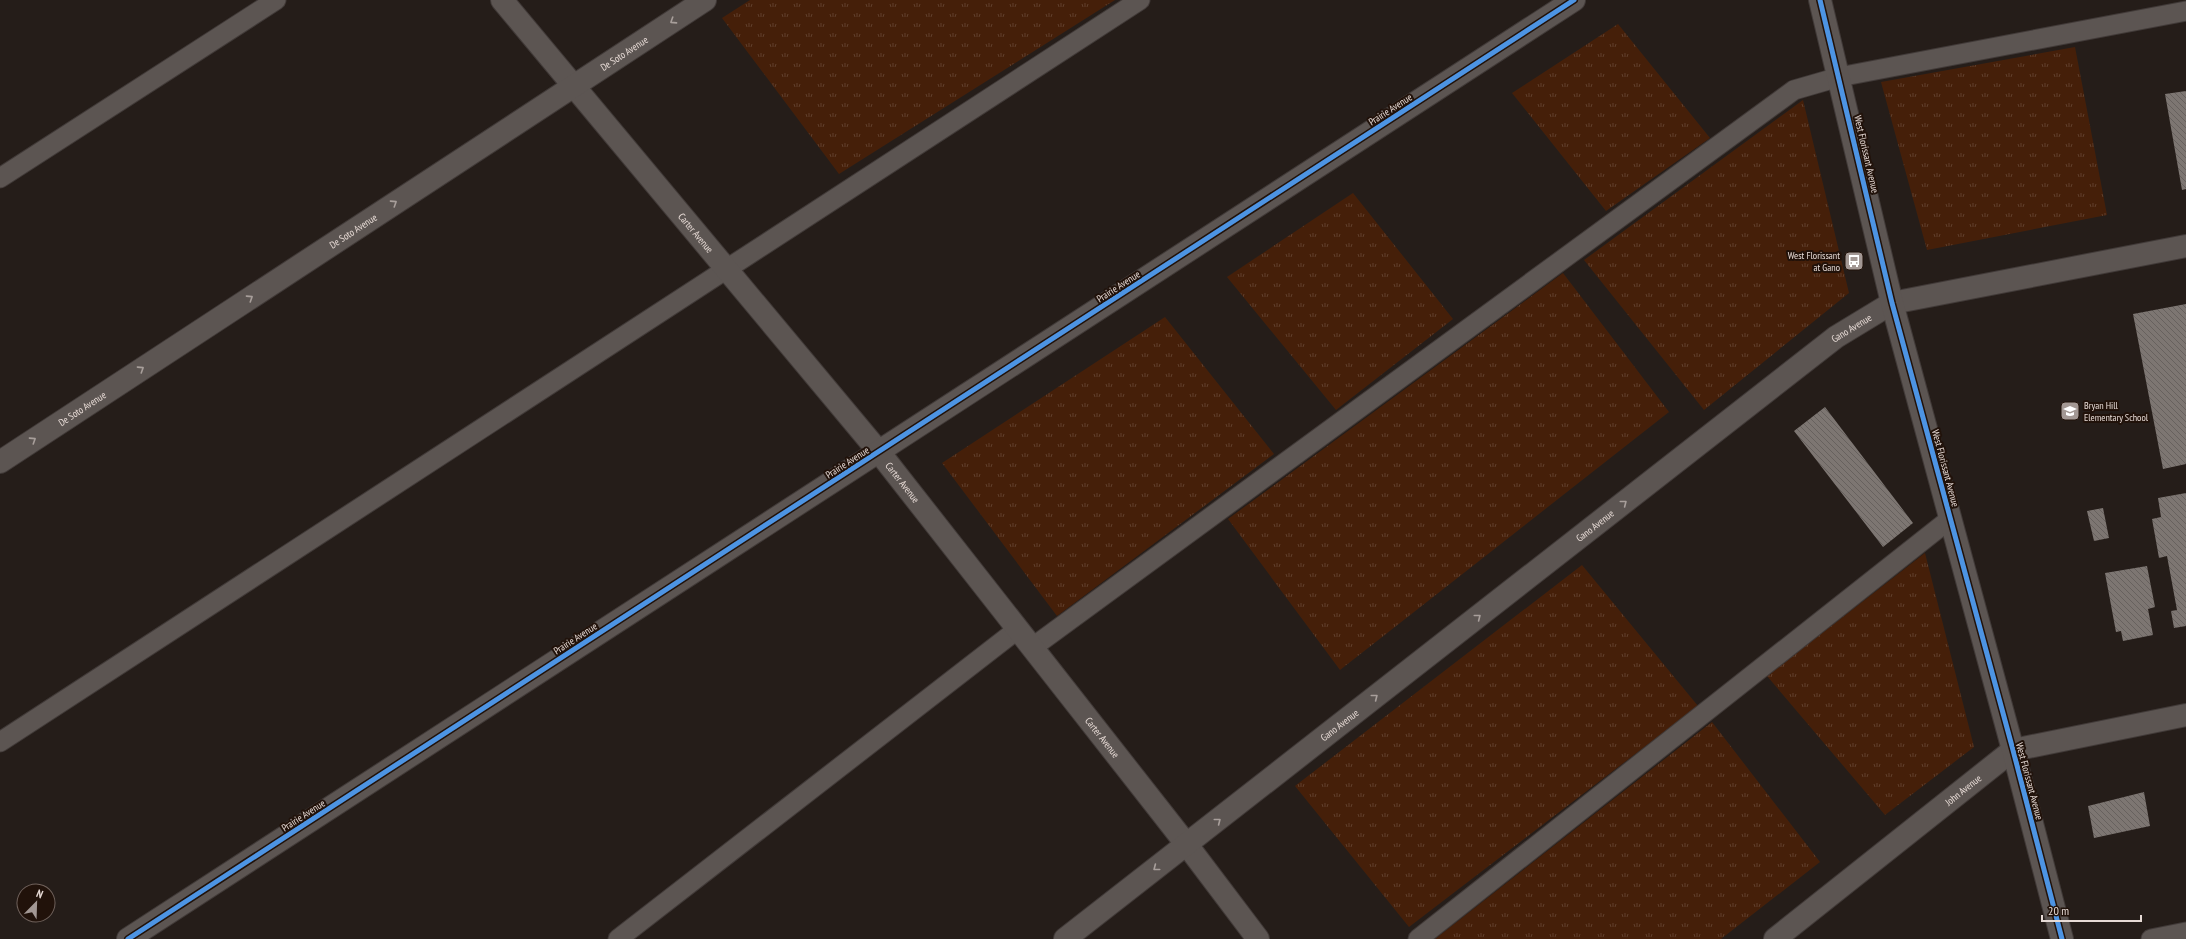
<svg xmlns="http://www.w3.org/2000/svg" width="2186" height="939" viewBox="0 0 2186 939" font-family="'PT Sans Narrow',sans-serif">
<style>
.grass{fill:url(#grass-tufts)}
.building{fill:url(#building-back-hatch)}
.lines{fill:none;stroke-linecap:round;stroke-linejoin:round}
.service-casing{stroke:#413a38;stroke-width:21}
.minor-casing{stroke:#413a38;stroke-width:24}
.tertiary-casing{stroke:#413a38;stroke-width:24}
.secondary-casing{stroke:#413a38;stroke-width:24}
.service{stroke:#5c5552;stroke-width:19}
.minor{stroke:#5c5552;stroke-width:22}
.tertiary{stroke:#5c5552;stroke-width:22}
.secondary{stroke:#5c5552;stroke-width:22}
.cycleway-casing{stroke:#21120a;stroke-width:8}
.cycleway{stroke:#4d94e3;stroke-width:5}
.oneway{stroke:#a89f9b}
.labels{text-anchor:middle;stroke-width:4;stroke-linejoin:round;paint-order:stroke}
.street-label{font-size:10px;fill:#e7dbd6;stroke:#21120a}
.poi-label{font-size:10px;fill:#e7dbd6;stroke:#21120a;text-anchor:end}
</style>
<defs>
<pattern id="grass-tufts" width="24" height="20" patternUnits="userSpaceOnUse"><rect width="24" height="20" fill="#451f09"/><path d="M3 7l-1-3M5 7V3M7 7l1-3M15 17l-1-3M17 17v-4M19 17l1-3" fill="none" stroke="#603f2c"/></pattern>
<pattern id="building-back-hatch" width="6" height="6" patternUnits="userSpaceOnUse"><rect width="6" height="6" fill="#7d7672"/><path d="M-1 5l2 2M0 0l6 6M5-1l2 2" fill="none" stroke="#67615e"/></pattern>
</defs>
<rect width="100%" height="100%" fill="#251d19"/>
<path class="grass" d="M750,0H1115L839,174L722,18Z
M1618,24L1710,138L1606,211L1512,93Z
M2075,47L2107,215L1927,250L1881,82Z
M1803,100L1849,293L1704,410L1584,260Z
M1353,193L1453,319L1336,410L1227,277Z
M1563,273L1669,412L1340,670L1228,519Z
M1165,317L1274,454L1057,616L942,463Z
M1925,553L1974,747L1885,815L1767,676Z
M1582,565L1698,706L1409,927L1295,786Z
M1712,722L1820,862L1721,939H1435Z"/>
<path class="building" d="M2186,91V189L2182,190L2165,94Z
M2186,304V464L2163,469L2133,314Z
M1825,407L1913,523L1883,547L1794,431Z
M2186,493V626L2174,628L2171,611L2177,610L2167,556L2159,558L2152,519L2161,517L2158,498Z
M2103,508L2109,538L2094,541L2087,511Z
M2147,566L2155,607L2148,609L2153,635L2123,641L2121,631L2116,632L2105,573Z
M2144,792L2150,826L2094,838L2088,806Z"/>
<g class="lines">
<g class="service-casing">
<path id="service" d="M0,178L276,0
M1033,647L1794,90L1839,77L2186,11
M0,742L1140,0
M618,939L1018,629
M1418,939L1950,519
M2151,939L2186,932"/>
</g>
<g class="minor-casing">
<g id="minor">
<path id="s1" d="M502,0L879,452L1187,845L1258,939"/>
<path id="s2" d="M0,462L705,0"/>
<path id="s3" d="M1065,939L1836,337L1892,303L2186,246"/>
<path id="s4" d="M1775,939L2013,750L2186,715"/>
</g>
</g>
<g class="tertiary-casing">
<path id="tertiary" d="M128,939L1574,0"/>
</g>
<g class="secondary-casing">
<path id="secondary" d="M1820,0L1892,303L2013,750L2062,939"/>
</g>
<use href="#service" class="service"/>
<use href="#minor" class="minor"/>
<use href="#tertiary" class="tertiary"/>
<use href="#secondary" class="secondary"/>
<g class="cycleway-casing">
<path id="cycleway" d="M1820,0L1892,303L2013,750L2062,939
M128,939L1574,0"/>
</g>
<use href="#cycleway" class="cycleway"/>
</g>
<defs><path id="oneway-chevron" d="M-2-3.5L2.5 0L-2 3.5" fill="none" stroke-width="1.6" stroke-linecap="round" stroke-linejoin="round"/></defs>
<g class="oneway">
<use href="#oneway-chevron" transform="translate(673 21) rotate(147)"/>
<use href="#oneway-chevron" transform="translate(394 203) rotate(-33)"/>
<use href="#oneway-chevron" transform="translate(250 298) rotate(-33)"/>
<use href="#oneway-chevron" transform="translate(141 369) rotate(-33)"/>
<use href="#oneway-chevron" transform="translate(33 440) rotate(-33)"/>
<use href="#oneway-chevron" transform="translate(1624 503) rotate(-38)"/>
<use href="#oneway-chevron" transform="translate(1478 617) rotate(-38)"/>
<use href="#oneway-chevron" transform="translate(1375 697) rotate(-38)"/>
<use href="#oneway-chevron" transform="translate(1218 821) rotate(-38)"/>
<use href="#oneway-chevron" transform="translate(1156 868) rotate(142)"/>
</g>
<defs>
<g id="bus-square" transform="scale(1)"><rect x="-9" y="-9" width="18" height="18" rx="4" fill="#a39894" stroke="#21120a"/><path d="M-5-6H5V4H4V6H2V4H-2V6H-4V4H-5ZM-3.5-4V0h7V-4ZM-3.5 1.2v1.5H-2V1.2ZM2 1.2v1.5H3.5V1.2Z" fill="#fff"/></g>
<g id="school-square" transform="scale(1)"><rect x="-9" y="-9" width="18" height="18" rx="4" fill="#a39894" stroke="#21120a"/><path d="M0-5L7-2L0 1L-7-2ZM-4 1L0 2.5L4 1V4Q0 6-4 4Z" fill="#fff"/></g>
</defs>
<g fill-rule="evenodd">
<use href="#bus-square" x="1854" y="261"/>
<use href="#school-square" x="2070" y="411"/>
</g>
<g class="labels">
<g class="street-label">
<text dy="4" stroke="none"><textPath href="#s2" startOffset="746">De Soto Avenue</textPath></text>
<text transform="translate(1390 109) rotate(-33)" y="4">Prairie Avenue</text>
<text transform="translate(1867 154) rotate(77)" y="4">West Florissant Avenue</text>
<text dy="4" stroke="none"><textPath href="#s2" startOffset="422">De Soto Avenue</textPath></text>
<text dy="4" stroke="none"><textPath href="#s1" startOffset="303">Carter Avenue</textPath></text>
<text transform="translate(1118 286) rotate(-33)" y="4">Prairie Avenue</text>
<text dy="4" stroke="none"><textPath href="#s3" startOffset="996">Gano Avenue</textPath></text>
<text dy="4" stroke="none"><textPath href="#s2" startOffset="98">De Soto Avenue</textPath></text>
<text transform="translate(847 462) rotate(-33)" y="4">Prairie Avenue</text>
<text transform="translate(1946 468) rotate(75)" y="4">West Florissant Avenue</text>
<text dy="4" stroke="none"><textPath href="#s1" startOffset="627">Carter Avenue</textPath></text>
<text dy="4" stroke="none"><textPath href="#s3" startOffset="672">Gano Avenue</textPath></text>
<text transform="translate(575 638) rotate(-33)" y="4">Prairie Avenue</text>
<text dy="4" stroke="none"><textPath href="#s3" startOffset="348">Gano Avenue</textPath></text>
<text dy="4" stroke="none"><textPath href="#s1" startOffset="951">Carter Avenue</textPath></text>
<text transform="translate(2030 781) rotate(75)" y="4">West Florissant Avenue</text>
<text dy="4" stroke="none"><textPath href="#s4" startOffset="240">John Avenue</textPath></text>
<text transform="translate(303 815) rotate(-33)" y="4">Prairie Avenue</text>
</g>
<g class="poi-label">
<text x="1840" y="259">West Florissant<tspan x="1840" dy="12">at Gano</tspan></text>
<text x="2084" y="409" text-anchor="start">Bryan Hill<tspan x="2084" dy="12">Elementary School</tspan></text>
</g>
</g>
<g transform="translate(36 903) rotate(23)"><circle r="19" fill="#21120a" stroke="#70625c"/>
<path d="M0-3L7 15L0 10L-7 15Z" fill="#a39894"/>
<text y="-6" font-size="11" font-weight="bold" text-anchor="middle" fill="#e7dbd6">N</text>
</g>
<path d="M2042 915v6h99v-6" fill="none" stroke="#e7dbd6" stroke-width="2"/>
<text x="2048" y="915" font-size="12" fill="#e7dbd6" stroke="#21120a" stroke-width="3" paint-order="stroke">20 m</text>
</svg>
